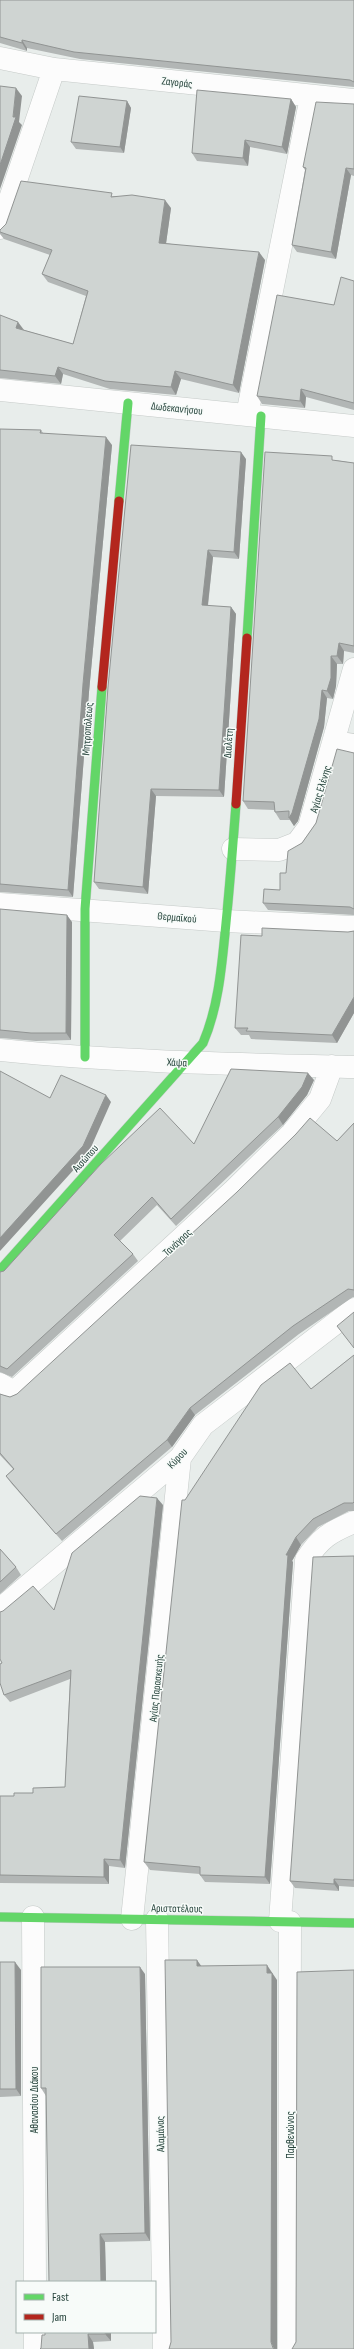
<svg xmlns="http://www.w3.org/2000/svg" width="354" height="2349" viewBox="0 0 354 2349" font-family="'Sofia Sans Condensed',sans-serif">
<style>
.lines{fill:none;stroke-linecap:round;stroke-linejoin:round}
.street-casing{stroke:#c5cac8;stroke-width:23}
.fast-casing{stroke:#c3cbc8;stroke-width:10}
.jam-casing{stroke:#c3cbc8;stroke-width:10}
.street{stroke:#fcfcfc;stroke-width:22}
.fast{stroke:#63d668;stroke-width:9}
.jam{stroke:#b3261e;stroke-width:9}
.wall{fill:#b2b6b5}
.shaded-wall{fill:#919493}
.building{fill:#cfd4d2;stroke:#919493}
.labels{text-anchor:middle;stroke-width:3;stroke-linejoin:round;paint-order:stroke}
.street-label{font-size:11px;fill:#24423a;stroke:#f7fbf9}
</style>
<rect width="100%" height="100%" fill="#e8edeb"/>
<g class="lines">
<g class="street-casing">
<path id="street" d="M0,58L54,69L354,100
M0,228L54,69
M0,390L354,426
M247,415L311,97
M334,742L354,745
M233,849L279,850L297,843L309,827L354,669
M0,904L226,921L354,927
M0,1050C118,1062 236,1064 354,1067
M0,1384L14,1392L234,1190L292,1133L320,1099L332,1066
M0,1609L180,1458L203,1425L354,1309
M33,1917L35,2282
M132,1919L180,1458
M157,1919L164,2349
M280,1921L306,1560C320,1538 330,1532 354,1522
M35,2332V2349
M289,2349L290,1922"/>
</g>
<g class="fast-casing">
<path id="fast" d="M119,501L128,403
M247,638L261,416
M85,1057V909L102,687
M0,1270L203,1043C219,1006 222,963 226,923C230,883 233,844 236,804
M0,1917L354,1923"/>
</g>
<g class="jam-casing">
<path id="jam" d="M102,687L119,501
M236,804L247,638"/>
</g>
<use href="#street" class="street"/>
<use href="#fast" class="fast"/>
<use href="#jam" class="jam"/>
</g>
<path class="wall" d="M0,0H354V87L80,59L27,48V51L0,43Z
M291,99L296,107L287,154L250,147L248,166L197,161L192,153Z
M127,101L131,108L124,153L76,149L71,142Z
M354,104V176L351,175L336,259L297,252L292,245L305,170L303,167Z
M114,196L171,208L166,243L265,260L239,393L181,379L176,395L110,389L63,374L61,384L0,378V315L24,330L73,344L86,296L48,282L42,274L50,255L4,239L0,234V230Z
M354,281V410L306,397L305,408L262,404L257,396Z
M0,429L41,430L43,433L112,445L89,692L73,897L0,892Z
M246,459L239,559L213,557L208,606L231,607L236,614L224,797L156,796L148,894L99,889L94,882L108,687Z
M335,460L354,463V653L344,651L343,664H337L336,686L333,699L327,698L324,727L298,821L294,826L290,820H280L275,812L274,810L248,809L243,801Z
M354,753V915L268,910L263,903L280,890L286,873L302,843L316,823Z
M0,909L72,922L71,1040L36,1041L1,1038H0Z
M354,931V1013L337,1043L251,1039L249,1035H241L235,1028L262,936L348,932Z
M314,1080L307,1095L283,1125L176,1226L157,1205L120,1241L133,1254L138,1261L12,1377L0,1372V1272L4,1271L194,1144Z
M354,1123V1297H353L299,1334L195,1415L172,1447L62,1541L11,1483L6,1476L13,1469L0,1455V1394L3,1395L10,1397L17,1394L337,1141Z
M354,1355V1511H349L318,1527L301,1545L292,1561L293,1562L270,1884L205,1882L200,1875V1874L150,1870L144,1862L185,1500L311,1389Z
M163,1505L125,1868L109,1866V1884L0,1883V1796H14L65,1787L70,1679L10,1702L4,1695L2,1663L54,1610Z
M0,1549L16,1567L21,1575L0,1594Z
M354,1556V1887L339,1886V1891L295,1888L290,1881Z
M0,1962L21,1970V2096L0,2097Z
M145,1974L150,2241L105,2242L106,2282H49L46,2096L41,2088Z
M45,2332H111V2341L93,2342L94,2349H40L41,2348L45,2335Z"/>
<path class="shaded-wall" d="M22,40L27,48V51L22,43Z
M16,88L22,96L19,122L22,125L0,189V165L13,117Z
M291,99L296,107L287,154L282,147Z
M127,101L131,108L124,153L120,147Z
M245,140L250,147L248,166L243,158Z
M346,168L351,175L336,259L331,252Z
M165,200L171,208L165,251L159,243Z
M259,252L265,260L239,393L233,385Z
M18,322L24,330L16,328Z
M58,367L63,374L61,384L55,376Z
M175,371L181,379L176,395L171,387Z
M301,389L306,397L305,408L300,401Z
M106,437L112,445L89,692L73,897L68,890L83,684Z
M241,452L246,459L239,559L234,552Z
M208,550L213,557L207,612L202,605Z
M231,607L236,614L224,797L219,790Z
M339,643L344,651L343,664L337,656Z
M331,656L337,664L336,686L333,699L327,691Z
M322,690L327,698L324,727L298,821L294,826L289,818Z
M151,789L156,796L148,894L143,887Z
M67,915L72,922L71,1040L66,1033Z
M354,997V1013L337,1043L332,1035Z
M308,1073L314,1080L307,1095L283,1125L278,1117Z
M106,1095L111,1102L88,1154L0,1251V1238Z
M190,1408L195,1415L172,1447L167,1440Z
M157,1498L163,1505L125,1868L120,1860Z
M296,1537L301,1545L292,1561L293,1562L270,1884L265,1877L286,1555Z
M104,1859L109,1866V1884L104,1877Z
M334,1879L339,1886V1891L334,1884Z
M197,1960L202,1967L197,1966Z
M15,1962L21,1970V2096L16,2089Z
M267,1965L277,1980V2349H274L271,2342Z
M140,1967L145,1974L150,2241L145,2233Z
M100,2234L105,2242L106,2282H101Z
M106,2332H111V2341L105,2334Z
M88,2334L93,2342L94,2349H89Z"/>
<path class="building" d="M0,0H354V82L350,80L74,52L22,40V43L0,37Z
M0,86L16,88L13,117H16L0,165Z
M197,90L291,99L282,147L245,140L243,158L192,153Z
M79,96L127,101L120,147L71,142Z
M316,102L354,104V169L346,168L331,252L292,245L306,168L303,167Z
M21,181L112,193L111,197L132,195L165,200L159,243L259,252L233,385L175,371L171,387L105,381L58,367L55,376L0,370V315L18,322L16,328L73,344L88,291L42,274L52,250L0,232V230L6,224Z
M341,277L354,281V403L301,389L300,401L257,396L277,295L334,305Z
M0,429L41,430L40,433L106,437L83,684L68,890L0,884Z
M131,445L241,452L234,552L208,550L202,605L231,607L219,790L151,789L143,887L94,882L108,687Z
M265,452L332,456V460L354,463V646L339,643L337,656H331V678L327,691L322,690L319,719L292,813L289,818V811L275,812L274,802L243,801Z
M337,749L354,753V909L350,907L263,903L264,889L280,890V873H286L288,851L302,843L316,823Z
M0,909L67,915L66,1033H31L0,1030Z
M262,928L348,932L354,931V997L332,1035L246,1031L248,1028H235L241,935L262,936Z
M231,1069L308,1073L302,1087L278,1117L171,1219L152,1197L114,1235L133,1254L7,1369L0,1366V1272L4,1271L101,1164L160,1108L194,1144Z
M0,1071L50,1098L61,1075L106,1095L83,1146L0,1238Z
M310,1118L337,1141L354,1123V1290L348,1289L293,1326L190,1408L167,1440L56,1534L6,1476L14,1469L0,1453V1394L3,1395L10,1397L17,1394L237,1192L296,1134Z
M354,1312V1348L337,1326Z
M354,1355V1502L353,1503H344L313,1519L296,1537L286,1555H288L265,1877L200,1875V1867L144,1862L182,1500H185L261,1385L290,1363L311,1389Z
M140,1496L157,1498L120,1860L104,1859V1877L0,1875V1796H14V1793H33V1788L65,1787L71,1670L4,1695L0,1683V1664L2,1663L0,1659V1612L3,1611L33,1586L54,1610L72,1553Z
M0,1549L16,1567L0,1582Z
M354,1556V1880L334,1879V1884L290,1881L313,1557Z
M165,1960H197V1966L267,1965V1973H272L271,2342L273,2348L275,2349H169L171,2342Z
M0,1962H15L16,2089H0Z
M41,1967H140L145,2233L100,2234L101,2282H49L46,2088H41Z
M354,1970V2349H292L296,2342L297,1972Z
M45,2332H106L105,2334H88L89,2349H40L41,2348L42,2335H45Z"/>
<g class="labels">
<g class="street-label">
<text transform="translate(177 82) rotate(6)" y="4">Ζαγοράς</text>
<text transform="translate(177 408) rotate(6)" y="4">Δωδεκανήσου</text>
<text transform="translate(87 729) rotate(-86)" y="4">Μητροπόλεως</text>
<text transform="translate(228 743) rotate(-86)" y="4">Διαλέτη</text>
<text transform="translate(320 789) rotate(-73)" y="4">Αγίας Ελένης</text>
<text transform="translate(177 917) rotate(5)" y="4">Θερμαϊκού</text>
<text transform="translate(177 1062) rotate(3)" y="4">Χάψα</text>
<text transform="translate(85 1158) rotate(-48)" y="4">Αισώπου</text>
<text transform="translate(177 1242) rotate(-43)" y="4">Τανάγρας</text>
<text transform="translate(177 1458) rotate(-46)" y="4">Κύρου</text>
<text transform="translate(156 1688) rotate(-84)" y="4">Αγίας Παρασκευής</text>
<text transform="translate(177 1908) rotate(1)" y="4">Αριστοτέλους</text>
<text transform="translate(34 2100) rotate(-90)" y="4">Αθανασίου Διάκου</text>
<text transform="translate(160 2134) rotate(-91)" y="4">Αλαμάνας</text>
<text transform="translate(290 2135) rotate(-90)" y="4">Παρθενώνος</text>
</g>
</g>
<rect x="16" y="2281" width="140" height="52" fill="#f7fbf9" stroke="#a3b1ad"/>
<rect x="24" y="2294" width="20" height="6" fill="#63d668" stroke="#a3b1ad"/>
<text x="52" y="2301" font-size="12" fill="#24423a">Fast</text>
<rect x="24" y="2314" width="20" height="6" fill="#b3261e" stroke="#a3b1ad"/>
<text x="52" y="2321" font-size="12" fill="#24423a">Jam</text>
</svg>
